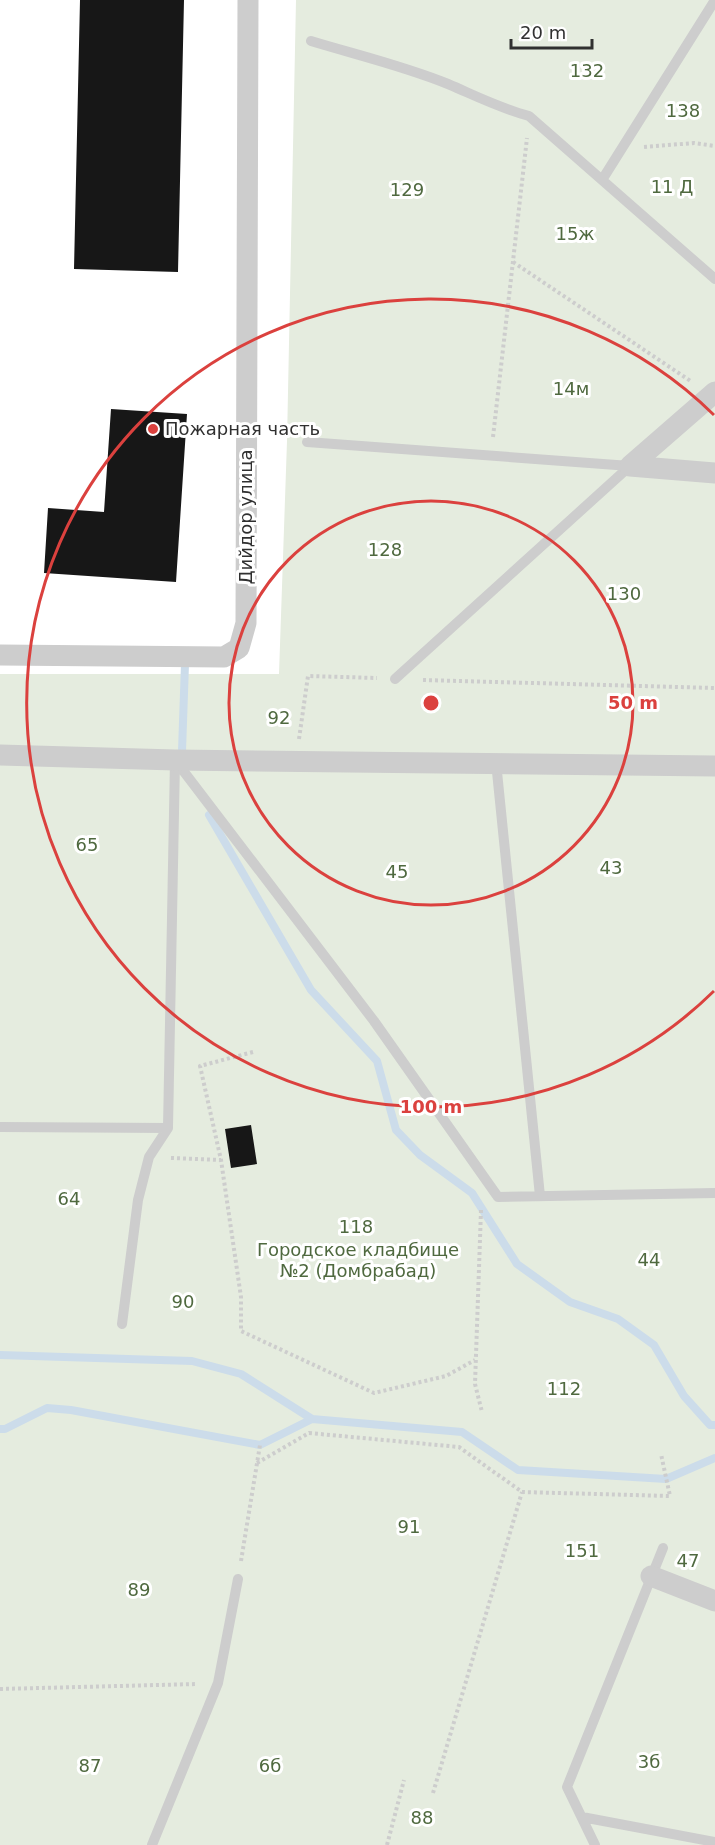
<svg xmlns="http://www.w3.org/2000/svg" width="715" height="1845" viewBox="0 0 715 1845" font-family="'DejaVu Sans',sans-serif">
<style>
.green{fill:#e5ecdf}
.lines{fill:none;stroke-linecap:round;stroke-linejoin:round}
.stream{stroke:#ccdcea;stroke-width:8}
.building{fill:#171717}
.path{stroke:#cdcdcd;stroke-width:4;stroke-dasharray:3 3;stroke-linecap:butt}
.service{stroke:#cdcdcd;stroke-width:10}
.minor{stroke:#cdcdcd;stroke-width:21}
.ring{fill:none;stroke:#db413e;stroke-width:3}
.poi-dot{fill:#db413e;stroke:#fff;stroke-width:2}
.labels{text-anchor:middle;stroke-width:6;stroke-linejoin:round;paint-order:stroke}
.park-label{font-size:18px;fill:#4f693f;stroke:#fff}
.poi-label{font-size:18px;fill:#303030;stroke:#fff;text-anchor:start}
.street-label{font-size:18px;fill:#303030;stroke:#fff}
.centre{fill:#db413e;stroke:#fff;stroke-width:3}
.ring-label{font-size:18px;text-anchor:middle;font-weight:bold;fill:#db413e;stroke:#fff;stroke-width:6;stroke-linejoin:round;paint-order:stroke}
</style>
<rect width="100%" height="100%" fill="#fff"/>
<path class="green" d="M296,0H715V1845H0V674H279L287,441Z"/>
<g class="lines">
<path class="stream" d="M182,751L185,664
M209,815L311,990L377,1061L396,1130L420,1155L472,1193L517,1264L570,1302L618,1319L654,1345L684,1396L710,1425H715
M0,1355L192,1361L241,1374L312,1419L462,1432L518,1470L666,1479L715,1458
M0,1429H5L47,1408L71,1410L260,1445L312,1419"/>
</g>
<path class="building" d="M80,0H184L178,272L74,269Z
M111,409L187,414L176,582L44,573L48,508L104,512Z
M251,1125L257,1164L231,1168L225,1129Z"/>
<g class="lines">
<path class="path" d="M644,147L694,143L715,146
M513,262L692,382
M493,437L527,138
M423,680L715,688
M299,739L308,676L377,678
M253,1052L200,1066L221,1160L241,1297V1331L374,1393L446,1376L475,1360
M171,1158L221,1160
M481,1210L475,1384L482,1412
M257,1463L309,1433L459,1447L522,1492L670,1496L661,1454
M241,1561L260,1445
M0,1689L197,1684
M433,1793L522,1492
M387,1845L404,1780"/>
<path class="service" d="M311,41C357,55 404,66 448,84C476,96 499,108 529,116L715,279
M602,180L715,0
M307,442L630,466
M395,679L630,466
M175,760L374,1021L498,1197L715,1193
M496,762L540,1196
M0,1127L168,1128
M122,1324L138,1200L149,1157L168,1128L175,760
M582,1817L715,1842
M152,1845L218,1683L238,1579
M595,1845L567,1787L663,1548"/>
<path class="minor" d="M630,466L715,392
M630,466L715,473
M0,655L224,657L239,648L246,623L248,0
M0,755L175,760L715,766
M651,1576L715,1601"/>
</g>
<g class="ring">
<circle cx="431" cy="703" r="202"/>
<path d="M714 991A404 404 0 1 1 714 415"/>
</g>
<circle class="poi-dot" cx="153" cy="429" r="6"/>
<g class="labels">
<g class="park-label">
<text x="587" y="77">132</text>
<text x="683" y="117">138</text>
<text x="672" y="193">11 Д</text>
<text x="407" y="196">129</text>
<text x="575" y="240">15ж</text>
<text x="571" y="395">14м</text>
<text x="385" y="556">128</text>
<text x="624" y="600">130</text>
<text x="279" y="724">92</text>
<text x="87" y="851">65</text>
<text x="611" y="874">43</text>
<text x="397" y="878">45</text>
<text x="69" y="1205">64</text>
<text x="356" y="1233">118</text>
<text x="358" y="1256">Городское кладбище<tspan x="358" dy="21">№2 (Домбрабад)</tspan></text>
<text x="649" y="1266">44</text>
<text x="183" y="1308">90</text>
<text x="564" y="1395">112</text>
<text x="409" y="1533">91</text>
<text x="582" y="1557">151</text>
<text x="688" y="1567">47</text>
<text x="139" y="1596">89</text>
<text x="649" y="1768">3б</text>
<text x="90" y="1772">87</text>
<text x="270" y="1772">6б</text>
<text x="422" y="1824">88</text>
</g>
<g class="poi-label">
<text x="165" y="435">Пожарная часть</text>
</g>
<g class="street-label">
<text transform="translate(246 517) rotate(-90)" y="6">Дийдор улица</text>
</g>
</g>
<circle cx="431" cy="703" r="9" class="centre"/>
<g class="ring-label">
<text x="633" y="709">50 m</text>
<text x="431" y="1113">100 m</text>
</g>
<path d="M511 39v9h81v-9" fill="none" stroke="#303030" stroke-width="3"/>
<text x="520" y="39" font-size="18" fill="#303030" stroke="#ffffff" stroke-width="4.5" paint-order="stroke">20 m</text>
</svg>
